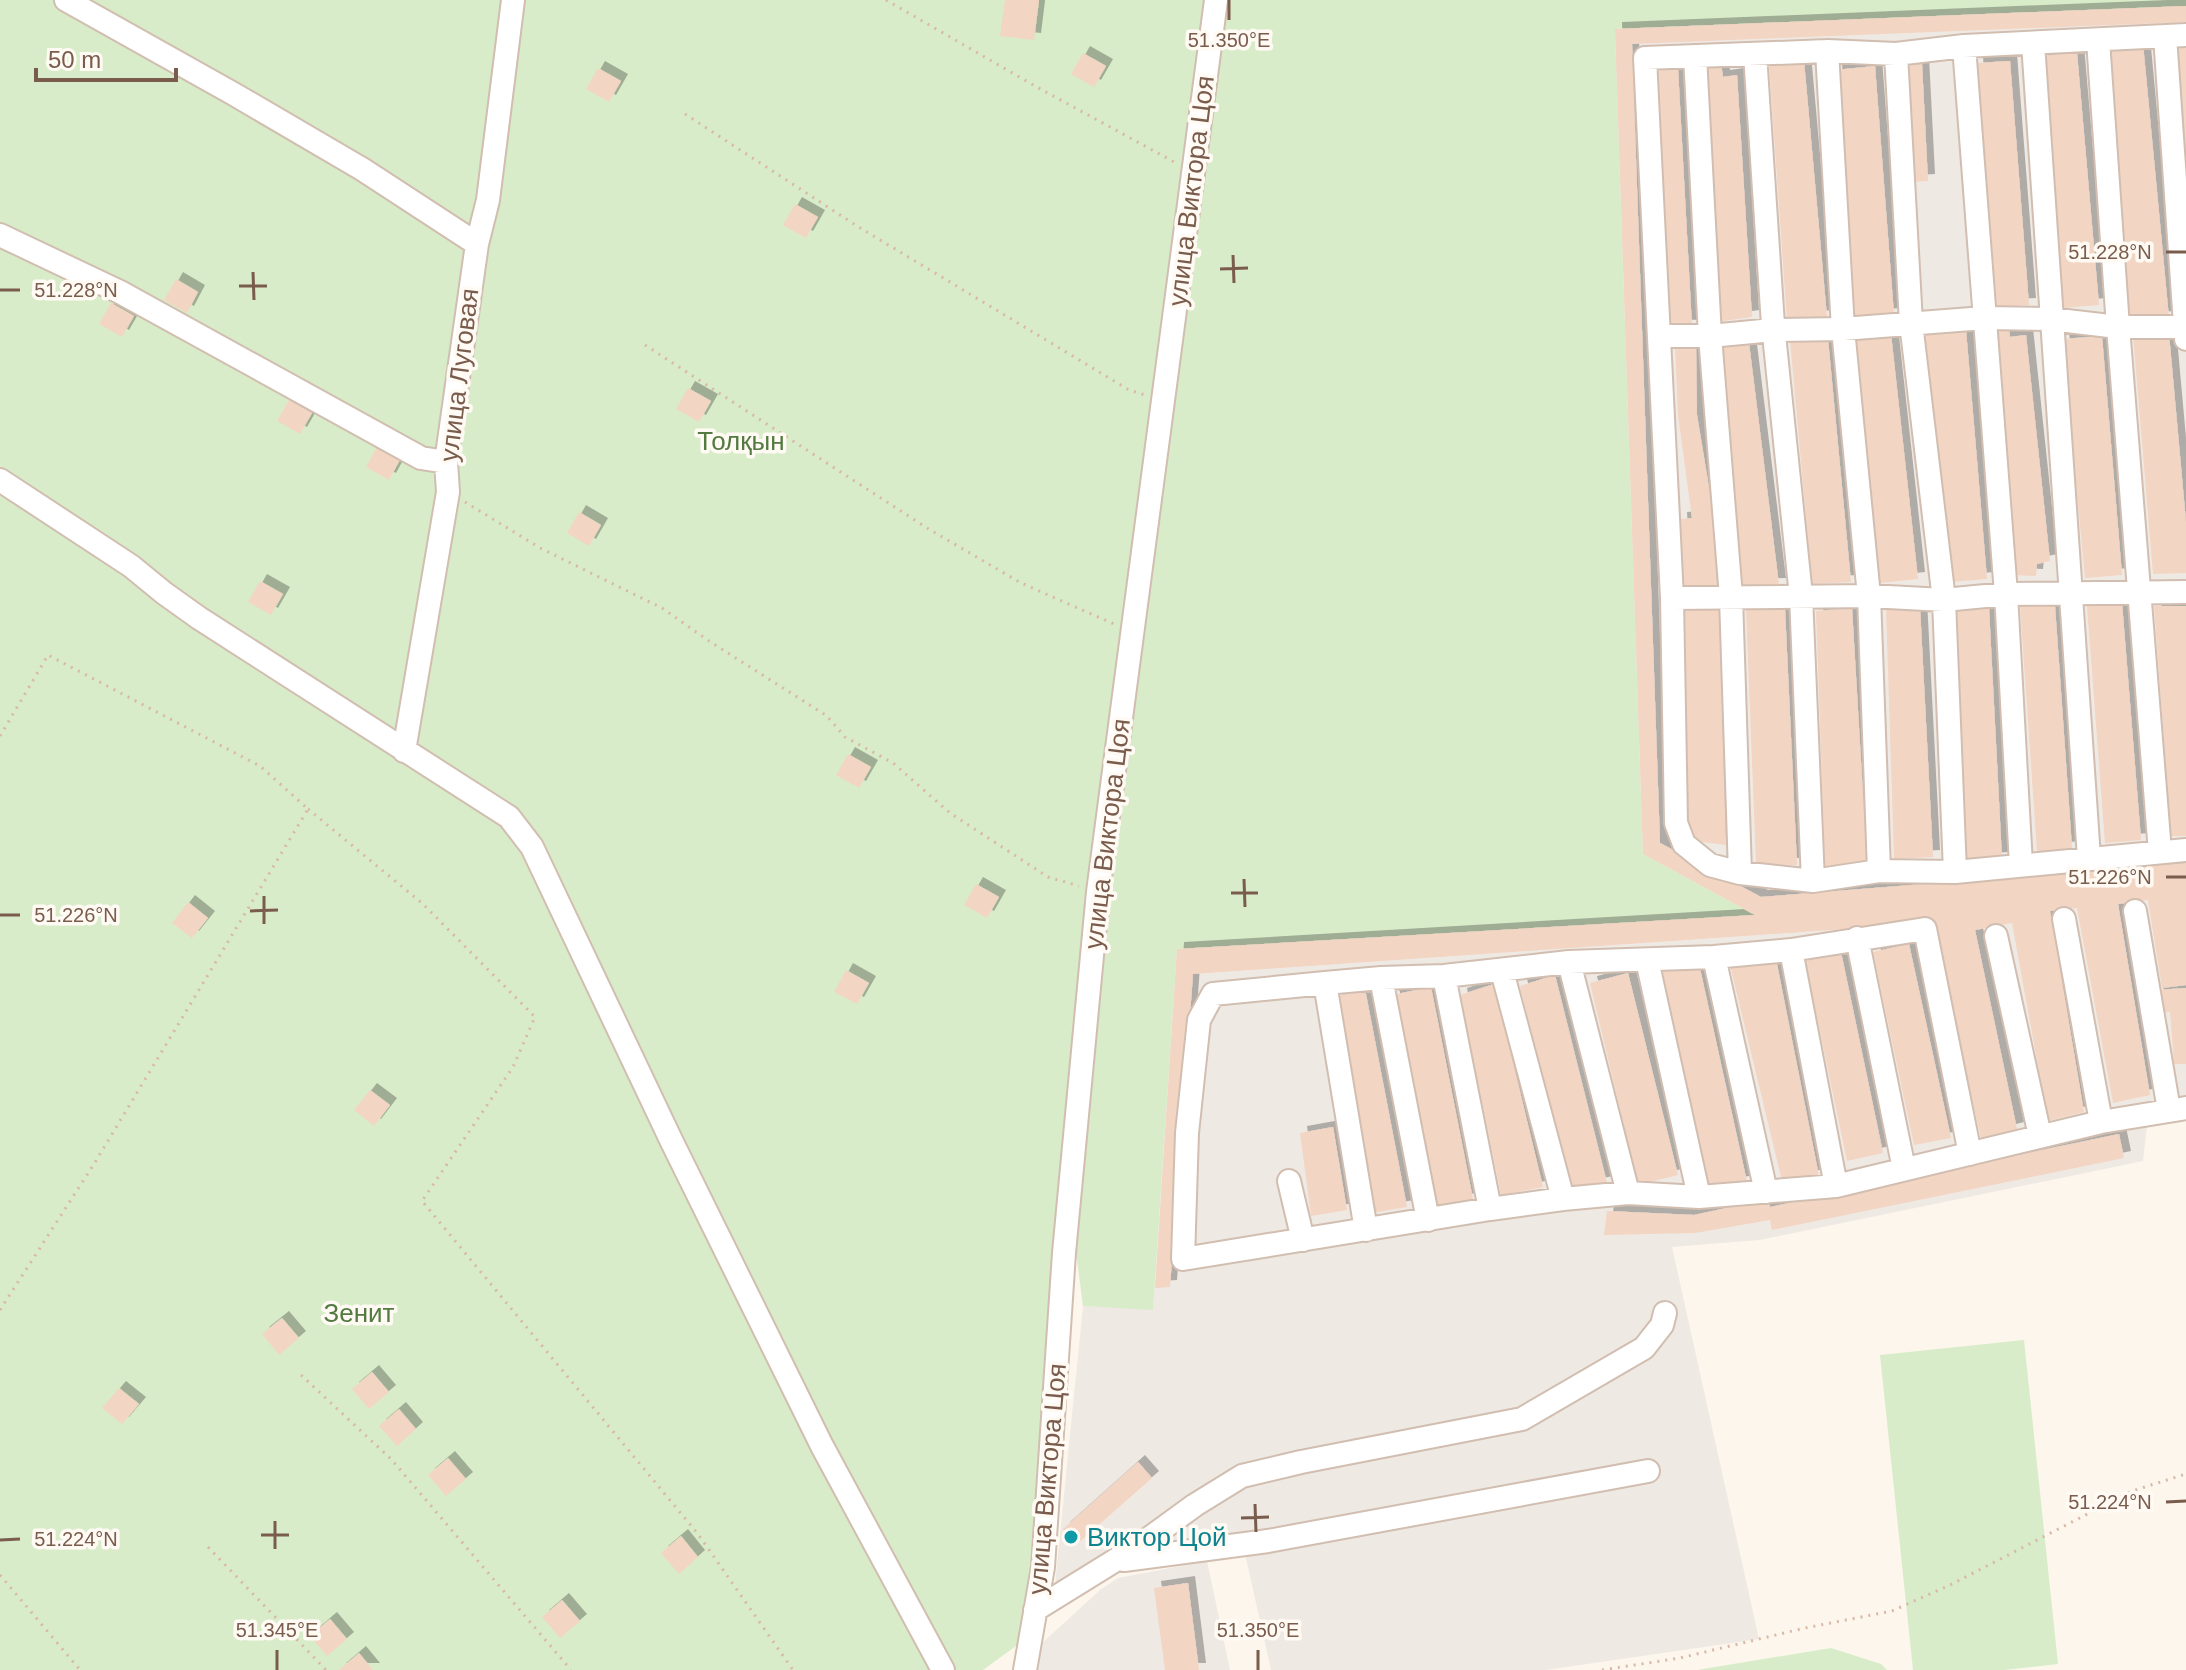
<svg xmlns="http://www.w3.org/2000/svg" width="2186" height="1670" viewBox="0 0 2186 1670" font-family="Helvetica,sans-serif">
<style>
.industrial{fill:#efe9e4}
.green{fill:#d8ecc9}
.building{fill:#f3d5c3;filter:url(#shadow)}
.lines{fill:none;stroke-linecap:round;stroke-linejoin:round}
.minor-casing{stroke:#d1beb0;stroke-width:26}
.path{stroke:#d9b8a5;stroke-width:3;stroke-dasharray:2 6;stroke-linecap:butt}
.minor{stroke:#fff;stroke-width:22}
.ticks{fill:none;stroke:#7a5c4d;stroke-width:3}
.culture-dot{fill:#0f9aa8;stroke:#fffaf3;stroke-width:3}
.labels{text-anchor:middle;stroke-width:7;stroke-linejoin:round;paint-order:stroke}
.street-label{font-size:26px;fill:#7a5c4d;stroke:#fffaf3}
.park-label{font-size:26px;fill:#537a41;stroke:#fffaf3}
.culture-label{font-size:26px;fill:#0d838f;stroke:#fffaf3;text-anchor:start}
.ticks-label{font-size:20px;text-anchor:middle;fill:#7a5c4d;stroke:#fffaf3;stroke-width:7;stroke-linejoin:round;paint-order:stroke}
</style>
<defs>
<filter id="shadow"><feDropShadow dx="7" dy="-7" stdDeviation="0" flood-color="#0004"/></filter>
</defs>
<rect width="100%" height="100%" fill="#fdf6ec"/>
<path class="industrial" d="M2186,6V1105L2149,1109L2143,1161L1760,1240L1672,1247L1759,1639L1546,1670H1271L1241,1536L1055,1585L1083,1306L1153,1309L1177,949L1754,914L1643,854L1615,29Z
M1207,1561L1230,1670H1032L1041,1644L1100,1590L1118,1578Z"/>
<path class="green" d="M0,0H2186V6L1615,29L1643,854L1755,915L1177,949L1153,1310L1083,1306L1076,1252L1020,1643L983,1670H0Z
M2024,1340L2058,1664L2004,1670H1913L1880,1355Z
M1831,1648L1881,1664L1887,1670H1697Z"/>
<path class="building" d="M1005,0H1039L1034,40L1000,36Z
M2186,6V22L1632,44L1660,843L1761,897L2186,863V985L2162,988L2148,900L2118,904L2150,1095L2113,1103L2077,908L2050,911L2084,1112L2048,1121L2012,923L1975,930L2017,1129L1981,1138L1932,923L1193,974L1170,1287L1155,1288L1177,949L1755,915L1643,854L1615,29Z
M2143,44L2169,318L2130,320L2109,47Z
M2186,45V166L2184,167L2172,46Z
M1083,53L1106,66L1094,87L1071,74Z
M2077,53L2099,305L2064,308L2040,56Z
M1804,61L1827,317L1787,320L1769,64Z
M2010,61L2029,305L1989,307L1976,63Z
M1721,64L1723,77L1737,75L1752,317L1716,322L1703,65Z
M1922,64L1928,181L1911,182L1905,66Z
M1875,66L1894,315L1851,318L1835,70Z
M598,68L621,81L609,102L586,89Z
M1657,68H1678L1692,327L1669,326Z
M795,204L818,217L806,238L783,225Z
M176,279L198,292L187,313L164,300Z
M111,303L134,316L122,337L99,324Z
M2009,326L2010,337L2026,335L2050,561L2037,564L2036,576L2015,575L1993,327Z
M1966,330L1987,579L1951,582L1925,332Z
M1891,334L1918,579L1880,583L1856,337Z
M2169,334L2186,522V573L2153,574L2133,335Z
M2102,336L2122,575L2085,578L2062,339Z
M1790,339H1828L1851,582L1812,584Z
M1718,343H1749L1779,585L1742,586Z
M1696,344L1697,415L1714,518L1717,589L1684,588L1680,519L1692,518L1678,415L1675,345Z
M688,388L711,401L699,422L676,409Z
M289,400L312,413L300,434L277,421Z
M378,445L401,458L389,480L366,467Z
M579,512L601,525L589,546L567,533Z
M260,581L283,594L271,615L248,602Z
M2122,603L2141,840L2105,843L2087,606Z
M2020,605L2055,606L2072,848L2037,852Z
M2154,606H2186V836H2171Z
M1746,607L1785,609L1797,865L1756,864Z
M1920,607L1933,857L1894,859L1886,608Z
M1682,608H1719L1726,845L1702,842L1689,832Z
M1852,608L1867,863L1825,867L1816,611Z
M1989,608L2002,859L1966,861L1953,610Z
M848,754L871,767L859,788L836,775Z
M976,884L999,897L987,918L964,905Z
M188,902L208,918L192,938L172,923Z
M1909,944L1951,1138L1914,1145L1873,952Z
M1841,952L1883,1153L1847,1161L1805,960Z
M1776,959L1819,1176L1782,1181L1730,965Z
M1699,964L1747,1182L1710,1189L1660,972Z
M846,970L869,983L857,1004L834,992Z
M1628,973L1678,1175L1638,1185L1590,983Z
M1555,975L1607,1183L1571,1189L1520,986Z
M1494,984L1543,1187L1501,1195L1460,995Z
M1431,987L1473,1199L1438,1206L1392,995Z
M2186,988V1064H2174L2170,1012L2158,1013L2156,990Z
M1365,989L1407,1207L1371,1213L1335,997Z
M370,1090L390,1105L374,1126L354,1110Z
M1333,1127L1347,1210L1311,1216L1300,1133Z
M2119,1134L2124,1158L1772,1230L1770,1220L1695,1233L1604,1235L1607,1211L1694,1215L1768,1199L1770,1207Z
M282,1318L299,1338L279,1355L262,1334Z
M372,1372L389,1392L369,1409L352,1389Z
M119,1388L139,1404L122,1424L102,1408Z
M399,1409L416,1429L397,1446L379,1426Z
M448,1458L466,1479L446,1496L428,1475Z
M1138,1462L1152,1478L1077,1544L1063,1529Z
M681,1536L698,1557L679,1574L661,1553Z
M1188,1583L1199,1670H1165L1154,1588Z
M562,1600L580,1621L560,1638L542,1617Z
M330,1619L347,1639L327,1656L310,1636Z
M359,1653L373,1670H339Z"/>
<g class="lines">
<g class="minor-casing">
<path id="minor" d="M66,0L232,93L362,169L477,244
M2165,36L2186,339
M2098,40L2118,327L2160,852
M2033,43L2089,858
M1964,46L2006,594L2021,865
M1827,51L1843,329L1869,596L1879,871
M1755,54L1773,325L1801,596L1813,881
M1896,54L1911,323L1944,600L1955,872
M1695,56L1710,336L1731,597L1740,873
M0,235L120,292L421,458L446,462
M1659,336H1710L1773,330L1843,329L1984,318L2050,319L2118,327H2186
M0,480L131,566L164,593L199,618L509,817L532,847L671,1140L822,1446L943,1670
M2186,592L2006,594L1944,600L1869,596L1672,598L1676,823L1684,844L1710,865L1740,873L1813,881L1879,871L1955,872L2186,850
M1672,598L1645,58L1827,51L1896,54L1964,46L2186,35
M404,751L448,492L446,462L477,244L488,200L513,0
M2135,911L2169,1110
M2064,919L2101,1122
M1996,936L2040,1136
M1857,938L1904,1169
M1791,950L1836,1186
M1714,957L1766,1192
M1647,960L1699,1197
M1569,962L1628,1193
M1502,971L1563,1199
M1444,976L1490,1209
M1325,983L1381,978
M1289,1181L1303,1240
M1428,1220L1381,978L1444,976L1569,962L1714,957L1791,950L1925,929L1970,1154
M1366,1230L1325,983L1213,994L1199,1020L1187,1133L1183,1259L1490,1209L1563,1199L1628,1193L1699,1197L1836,1186L2101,1122L2186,1108
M1124,1560L1268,1541L1648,1471
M1035,1610L1140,1545L1195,1505L1242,1476L1301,1462L1522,1419L1644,1348L1662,1325L1665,1313
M1025,1670L1043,1567L1064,1253L1098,892L1216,0"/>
</g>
<path class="path" d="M886,0L1035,86L1176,163
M685,114L857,226L1129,390L1145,395
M645,345L927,528L1021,583L1114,624
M465,502L540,548L662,608L709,641L827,716L845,737L893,763L950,813L1048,877L1079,886
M0,736L48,655L260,766L308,809L94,1164L0,1310
M308,809L423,904L535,1017L513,1067L422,1201L698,1534L793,1670
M301,1375L391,1459L571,1670
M208,1547L326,1670
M0,1575L80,1670
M1602,1670L1680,1658L1805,1628L1892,1611L1950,1585L2132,1491L2186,1474"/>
<use href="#minor" class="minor"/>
</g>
<path class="ticks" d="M1229,0V20M2166,252H2186M1233,255L1234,283M1220,269L1248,268M253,272L254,300M239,286H267M0,290H20M2166,877H2186M1244,879L1245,907M1231,893H1258M264,896V924M250,911L278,910M0,915H20M2166,1502L2186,1501M1255,1504L1256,1532M1241,1518L1269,1517M275,1521V1549M261,1535H289M0,1540L20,1539M277,1650V1670M1258,1650V1670"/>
<circle class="culture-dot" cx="1071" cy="1537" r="8"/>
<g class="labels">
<g class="street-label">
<text transform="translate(1191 191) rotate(-83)" y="9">улица Виктора Цоя</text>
<text transform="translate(459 375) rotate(-83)" y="9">улица Луговая</text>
<text transform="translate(1107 834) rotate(-83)" y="9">улица Виктора Цоя</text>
<text transform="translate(1047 1479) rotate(-85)" y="9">улица Виктора Цоя</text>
</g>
<g class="park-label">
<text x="741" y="450">Толқын</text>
<text x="359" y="1322">Зенит</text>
</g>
<g class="culture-label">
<text x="1087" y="1546">Виктор Цой</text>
</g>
</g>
<g class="ticks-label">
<text x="1229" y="47">51.350°E</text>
<text x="2110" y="259">51.228°N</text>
<text x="76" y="297">51.228°N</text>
<text x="2110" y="884">51.226°N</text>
<text x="76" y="922">51.226°N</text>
<text x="2110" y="1509">51.224°N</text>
<text x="76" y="1546">51.224°N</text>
<text x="277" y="1637">51.345°E</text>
<text x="1258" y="1637">51.350°E</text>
</g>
<path d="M36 68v12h140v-12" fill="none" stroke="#7a5c4d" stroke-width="4"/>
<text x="48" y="68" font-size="24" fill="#7a5c4d" stroke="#fffaf3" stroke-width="6" paint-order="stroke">50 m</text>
</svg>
